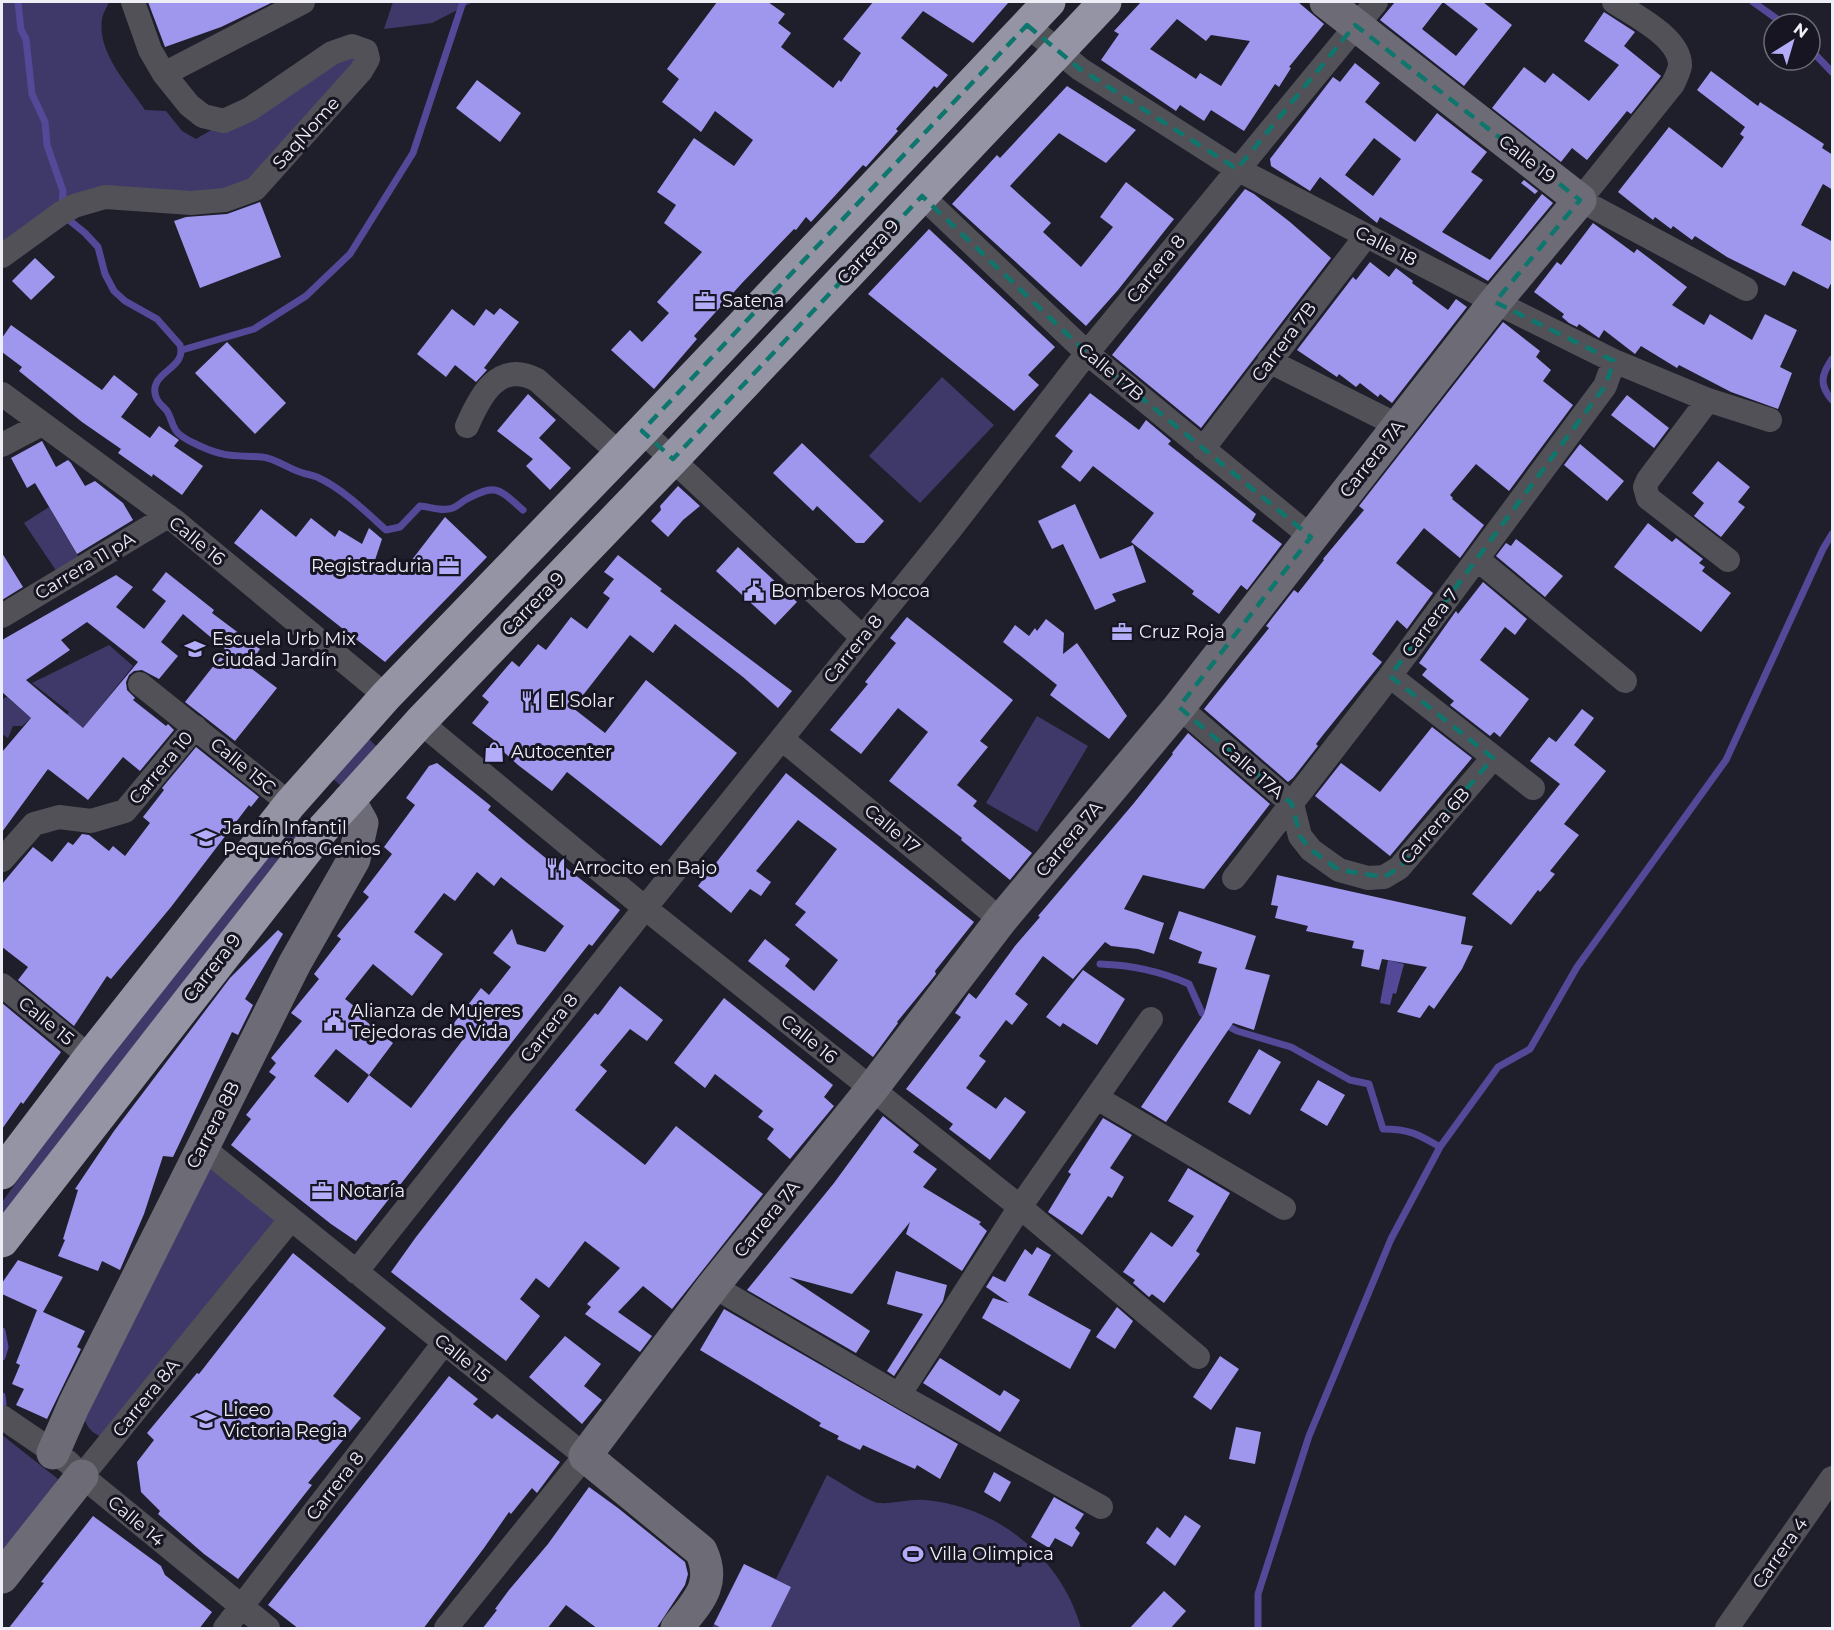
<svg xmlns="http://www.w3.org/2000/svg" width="1834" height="1630" viewBox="0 0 1834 1630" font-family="Montserrat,sans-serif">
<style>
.green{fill:#3f396a}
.water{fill:#544898}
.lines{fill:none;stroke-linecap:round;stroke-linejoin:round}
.stream{stroke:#544898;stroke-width:7}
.building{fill:#9f97ee;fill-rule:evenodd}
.street{stroke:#515157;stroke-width:24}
.secondary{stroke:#6d6c76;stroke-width:33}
.highway{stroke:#9594a4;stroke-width:33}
.marked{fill:none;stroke:#0f766e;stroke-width:4.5;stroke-dasharray:12 8;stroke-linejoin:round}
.labels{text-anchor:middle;stroke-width:6;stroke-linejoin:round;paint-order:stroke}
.street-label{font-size:18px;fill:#eeeef7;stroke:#161521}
.poi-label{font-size:18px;fill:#eeeef7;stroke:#161521;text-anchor:start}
</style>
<rect width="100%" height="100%" fill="#1f1e2b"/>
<path class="green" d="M2,2H109C107,7 103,13 102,19C97,53 128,84 145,110L166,111L182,131L196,139L343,52L361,59L255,180L196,196L136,191L2,249Z
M393,2H473L432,23L384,29Z
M942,377L994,425L920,503L869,456Z
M49,507L79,558L57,572L24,523Z
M109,645L133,666L49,771L33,757L69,712L32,683Z
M7,697L31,718L22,726H13L8,738L2,734V699Z
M1037,716L1088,746L1037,832L986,803Z
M367,737L377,747L341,786L330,776Z
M285,825L298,834L110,1077L2,1226V1202L99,1068Z
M203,1153L287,1220L104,1438C94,1434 89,1430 85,1421Z
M2,1435L58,1479L29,1527L2,1561Z
M827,1475C837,1480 870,1503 879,1503C893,1504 909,1499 925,1500C997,1506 1062,1558 1081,1628H712L744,1564L776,1579Z"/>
<path class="water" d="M1388,960L1404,964L1396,994L1393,993L1390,1005L1380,1003Z"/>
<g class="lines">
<path class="stream" d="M18,2L21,30L26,39L32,94L45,122L47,145L63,191L62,204L69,220L85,233L98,247L105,274L114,291L125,301L157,319L180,345C188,369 147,372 156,397C158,403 163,406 167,411C171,417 172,426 177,432C183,439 192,442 200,446C226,458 235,455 262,457C274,458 288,468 300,472C305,474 312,475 317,477C343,489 365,511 386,530L400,527L420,506C431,507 442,512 453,508C457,506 461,503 465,500C496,483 498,488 523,510
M1753,2L1784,24
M1810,49L1832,72
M182,350L254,329L306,296L350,254L413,153L463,2
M1832,359C1821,375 1819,385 1832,400
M1100,964C1132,965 1160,971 1189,984L1202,1013L1212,1018
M1222,1023L1237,1031L1291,1047L1350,1080L1369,1084L1383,1129C1409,1129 1418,1134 1440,1147
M2,1331L5,1347L2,1357
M2,1396L3,1404
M1258,1628V1594L1309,1436L1391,1239L1440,1147L1498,1067L1530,1049L1577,967L1726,760L1823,549L1832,534"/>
</g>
<path class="building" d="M148,2H273L221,27L165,47Z
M717,2H768L785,14L778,23L791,33L781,47L833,88L839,80L841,82L861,53L843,39L873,2H1009L973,43L923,11L901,38L948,75L937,88L934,86L896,129L898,131L866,167L863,165L811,222L806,217L796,230L794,229L743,282L694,336L697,339L654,389L611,350L630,330L642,342L669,313L657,302L702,252L664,223L676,205L657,192L694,138L734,166L753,140L715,111L701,132L662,102L679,79L667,69Z
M1141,2H1298L1324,24L1289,67L1291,68L1279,87L1275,84L1244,131L1211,110L1204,121L1180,105L1176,111L1101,60L1119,34L1114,31ZM1177,19L1206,41L1211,35L1250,41L1221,86L1200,73L1196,79L1150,49Z
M1395,2H1483L1512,25L1464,86L1380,20ZM1443,2L1478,29L1456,56L1422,29Z
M1604,12L1635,32L1624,46L1661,76L1631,114L1627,111L1587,160L1572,148L1561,162L1492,108L1524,67L1545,83L1553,73L1589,101L1619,65L1584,41Z
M1355,63L1380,83L1365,102L1415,142L1437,113L1487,152L1471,172L1483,180L1442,232L1490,260L1542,194L1553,203L1488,281L1380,217L1377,223L1320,177L1310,191L1271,166L1270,159L1333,77L1340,82ZM1374,138L1401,159L1373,196L1345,175Z
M1711,71L1758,106L1760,102L1824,144L1822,148L1833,155V190L1823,184L1801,225L1833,242V280L1828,289L1793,271L1785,286L1727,257L1695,236L1692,240L1673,226L1671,229L1655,217L1653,220L1618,192L1669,127L1722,168L1744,137L1740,134L1745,127L1697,90Z
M477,80L521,113L500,142L456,108Z
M1067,86L1136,130L1106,163L1059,133L1010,186L1051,223L1043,232L1081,267L1113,227L1100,217L1126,182L1174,219L1118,290L1086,326L952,204L997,155L1000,158Z
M1524,180L1538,191L1535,194L1521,183Z
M1245,189L1254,194L1290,222L1331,258L1201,428L1112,355Z
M260,202L281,257L200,288L174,221L186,217L227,214Z
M1593,223L1634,253L1637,249L1687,287L1672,305L1704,325L1710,314L1752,340L1765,314L1797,330L1780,367L1792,373L1778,409L1731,392L1679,365L1677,368L1641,346L1635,354L1604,330L1599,338L1579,324L1577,327L1569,323L1562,317L1564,314L1534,292L1557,262L1561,265Z
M929,229L1055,347L1028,375L1039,385L1014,411L868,294Z
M35,258L55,277L31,300L12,281Z
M1370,262L1389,277L1396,268L1413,281L1412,283L1448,310L1456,299L1467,307L1392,403L1380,394L1378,397L1360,383L1356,387L1339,374L1337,377L1297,350L1353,277L1356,280Z
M500,308L519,322L484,368L487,370L476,382L455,365L446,377L417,354L452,309L474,326L486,309L494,315Z
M1503,322L1540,351L1536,357L1551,370L1543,381L1573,405L1509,491L1476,464L1450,495L1453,498L1452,499L1484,525L1460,558L1424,528L1396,563L1433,593L1407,629L1397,620L1372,654L1382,662L1323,735L1316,744L1318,746L1293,778L1288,782L1204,709L1269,628L1266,626L1294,590L1298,593L1324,560L1323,559L1364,510L1359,506Z
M11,325L102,390L114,375L138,394L121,417L150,438L159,426L179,440L174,446L203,466L182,495L153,474L152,477L118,453L121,449L82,422L19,371L22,367L2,352V338Z
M227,342L286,403L255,434L195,373Z
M1090,393L1139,430L1146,420L1171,441L1168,444L1256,514L1252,521L1282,544L1247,590L1241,585L1219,614L1192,594L1194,591L1131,542L1154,513L1093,466L1080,482L1061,467L1073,451L1055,436Z
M528,394L556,420L539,438L571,468L550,490L526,466L533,459L497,431Z
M1627,395L1669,428L1654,448L1611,415Z
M42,441L56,467L68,460L71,463L85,486L95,481L123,503L133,520L77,554L35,483L27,488L11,458Z
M802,443L884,521L864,543H856L817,506L813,511L773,473Z
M1580,444L1624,481L1607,501L1564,465Z
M1718,461L1750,487L1738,502L1745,507L1721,537L1694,516L1704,503L1692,493Z
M678,486L700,506L683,520L668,537L651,521L661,510L660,506Z
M1075,504L1100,559L1133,545L1146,582L1112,594L1116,601L1095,610L1063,544L1052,549L1038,521Z
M261,509L296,537L311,518L335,537L339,530L362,544L369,528L382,539L375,560L404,570L445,517L487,557L385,662L234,543Z
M1648,523L1672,542L1676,538L1703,559L1699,563L1705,567L1702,571L1731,593L1701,632L1614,567Z
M1516,539L1563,576L1545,597L1496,556L1506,543L1511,546Z
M738,547L797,602L775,625L716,571Z
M2,553L23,587L2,600Z
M618,555L662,589L660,591L792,691L778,708L743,677L675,624L653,653L630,635L573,708L605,733L646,680L737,753L661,846L567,772L552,791L518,765L493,742L494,740L472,723L489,702L482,696L512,661L519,667L538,644L546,650L571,617L587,629L610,598L603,593L614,579L604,572Z
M166,572L214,610L212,613L260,649L248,666L277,688L235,741L185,702L226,650L183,614L161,642L178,656L159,679L142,670L134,671L129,675L126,682L127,690L135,698L133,700L166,726L168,724L174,730L140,771L123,757L88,800L48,769L2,832V752L31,718L2,692V640L116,575L133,587L116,607L144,629L166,601L152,590ZM87,622L138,662L83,728L26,680L70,650L61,640Z
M1483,582L1527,619L1515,635L1505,627L1480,660L1529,699L1500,737L1494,732L1490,736L1450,705L1454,701L1422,675L1427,669L1419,663L1456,611L1458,614Z
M907,617L1013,700L980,741L988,747L957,785L977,801L973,806L1032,853L1010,880L961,840L962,838L889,781L928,732L898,708L861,754L830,730L868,684L865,682L896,643L890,638Z
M1046,619L1064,633L1063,654L1077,643L1127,716L1109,739L1050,695L1057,685L1003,642L1015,625L1029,636L1035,628L1037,631Z
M1582,709L1594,718L1574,745L1606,771L1564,824L1579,835L1550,871L1555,874L1540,892L1538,890L1511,925L1472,894L1560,784L1530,761L1549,737L1556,742Z
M1432,727L1472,758L1390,856L1315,796L1341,763L1380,792Z
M1188,733L1270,804L1204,889L1143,875L1124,909L1164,923L1154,954L1138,949L1111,946L1105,942L1073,979L1043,956L1015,994L1028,1004L1012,1025L1006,1020L979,1056L986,1061L966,1088L996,1109L1005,1097L1026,1112L990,1160L949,1129L953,1124L906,1089L961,1017L955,1013L969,993L976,999L1015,946L1040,917L1038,916L1134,803L1173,754L1172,753Z
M196,747L259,797L251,807L249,805L171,907L111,979L107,976L74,1026L18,980L28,967L2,947V884L33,847L52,862L68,842L73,845L82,834L89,835L109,851L113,846L125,856L150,823L143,817L164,790L162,788Z
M437,763L491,806L488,810L526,842L553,864L556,860L620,910L592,946L589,944L356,1241L331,1224L231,1145L251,1119L246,1115L276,1077L269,1072L276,1063L271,1058L302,1021L291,1013L319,979L314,974L341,939L337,936L369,897L363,892L392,854L384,847L415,805L406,798L429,766ZM477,872L494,886L501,877L564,926L545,952L517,944L512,929L493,953L511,967L489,995L481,988L451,1027L465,1037L411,1108L369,1075L393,1043L351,1009L354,1006L345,999L373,964L412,996L443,954L414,932L444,893L455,901ZM336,1049L369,1075L348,1103L314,1076Z
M786,773L974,922L935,971L936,974L929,983L897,1022L898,1023L873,1057L748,961L765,939L790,959L785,966L814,991L838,960L795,925L806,912L795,904L837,849L798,820L756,871L771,882L761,896L750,889L731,913L698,886Z
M1277,875L1466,917L1461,944L1473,946L1462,969L1434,1009L1429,1005L1420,1018L1397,1012L1427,967L1382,959L1379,970L1361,966L1364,950L1352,948L1354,941L1306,931L1308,926L1275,918L1278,906L1271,905Z
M1179,911L1256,936L1245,969L1270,975L1254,1030L1233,1023L1166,1122L1141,1107L1204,1014L1217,968L1198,963L1202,952L1169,939Z
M278,930L283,934L245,999L253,1005L238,1035L232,1032L173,1157L163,1156L144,1214L120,1270L102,1261L98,1271L58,1256L65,1240L63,1239L78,1190L75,1189L114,1131L230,978Z
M1083,970L1125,999L1097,1045L1063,1023L1060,1027L1046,1017Z
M620,986L663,1020L647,1041L630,1029L600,1065L607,1071L575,1110L645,1165L676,1126L763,1194L672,1309L643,1286L618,1312L652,1336L640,1352L585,1314L591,1307L587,1304L620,1268L585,1241L549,1288L536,1278L520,1299L540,1316L506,1361L391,1272L416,1237L509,1118L595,1013L598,1015Z
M724,998L833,1085L824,1097L834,1106L790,1159L767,1139L774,1129L758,1117L763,1111L715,1074L705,1088L674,1063Z
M2,1003L61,1052L23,1104L21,1102L2,1129Z
M1259,1049L1281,1062L1250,1115L1228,1102Z
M1318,1080L1345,1095L1327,1126L1300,1110Z
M883,1116L919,1145L913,1152L937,1169L923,1187L981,1222L979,1224L987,1231L962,1271L906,1234L910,1222L852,1294L789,1277L870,1331L856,1353L747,1290L834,1183Z
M1103,1118L1132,1135L1110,1168L1124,1177L1112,1198L1108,1196L1082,1235L1048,1212L1071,1174L1068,1172Z
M1188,1168L1230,1193L1196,1251L1200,1254L1164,1303L1152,1294L1149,1297L1133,1283L1135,1280L1123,1272L1151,1232L1172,1247L1194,1216L1168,1201Z
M1037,1247L1051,1255L1028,1295L1091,1330L1070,1369L982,1318L993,1298L1009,1303L986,1287L993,1276L1005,1282L1025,1249L1032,1255Z
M293,1253L386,1328L333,1396L361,1418L308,1483L312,1485L238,1579L204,1554L158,1514L160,1511L141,1492L137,1462L154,1440L147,1433L197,1373L199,1374Z
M18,1260L63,1277L43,1312L85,1331L77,1347L81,1349L47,1419L16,1405L24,1389L12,1384L20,1365L16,1363L37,1310L2,1294V1283Z
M896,1271L947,1285L943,1301L894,1376L887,1371L923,1314L887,1304Z
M1117,1307L1133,1321L1115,1349L1096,1337Z
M724,1309L958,1444L940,1479L917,1465L915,1469L863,1445L860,1450L837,1439L839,1436L819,1426L821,1423L700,1350Z
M565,1336L601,1364L584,1386L602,1400L582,1424L529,1377Z
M1220,1356L1239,1369L1211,1410L1193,1397Z
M940,1358L1000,1396L1004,1390L1020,1400L1000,1432L923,1383Z
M449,1376L478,1399L473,1404L492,1419L497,1414L560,1462L537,1493L532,1488L511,1514L509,1512L484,1548L423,1629H299L268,1605Z
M1236,1427L1261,1432L1255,1464L1229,1459Z
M994,1472L1011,1482L1000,1502L984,1492Z
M589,1487L618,1508L685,1562L688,1574L685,1585L656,1629H598L566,1605L547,1629H482L497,1610L495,1609L509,1590L548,1544Z
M1054,1497L1084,1514L1075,1528L1080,1533L1072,1547L1055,1538L1049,1548L1031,1537Z
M1185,1515L1201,1526L1175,1566L1146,1543L1157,1527L1170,1538Z
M93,1516L161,1566L165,1575L212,1612L199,1629H8L44,1583L41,1582Z
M744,1564L791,1587L770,1629H723L714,1624Z
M1164,1591L1186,1611L1170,1629H1129Z"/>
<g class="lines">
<path class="street" d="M1614,2C1634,15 1681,38 1680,66C1679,72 1675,79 1673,84L1580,200L1746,289
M1027,25L1080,69L1237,169L1495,302L1614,361L1708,400L1770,420
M164,74L303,2
M922,196L1087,353L1311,537
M2,256L60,214L74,206L105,197L191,203L225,200L255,189L361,71L368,59L366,51L352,46L332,53L250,109L224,121L203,116L189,105L164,74L150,50L133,2
M1269,361L1399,426
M2,394L176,522L386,696
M1708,400L1648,480L1645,487L1648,498L1728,560
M467,426C480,396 498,360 537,380L620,454
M642,431L862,637
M2,445L42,424
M1203,449L1366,236
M1477,559L1625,681
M2,616L168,516
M1390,676L1533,788
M140,684L290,804
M1179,707L1292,804L1300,836L1311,850L1339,870L1368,878L1384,877L1399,868L1493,758
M420,722L645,908L1020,1207L1198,1357
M782,739L1001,920
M2,860L34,824L59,817L91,821L125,811L195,727
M1234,878L1390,676L1605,386L1614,361
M2,985L90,1057
M1097,1098L1284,1208
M202,1147L585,1456L446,1628
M356,1272L645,908L949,531L1087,353L1376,2
M713,1286L899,1395L1101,1507
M899,1395L1020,1207L1151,1019
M2,1417L68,1462L82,1476L268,1628
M82,1476L291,1219
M225,1628L444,1343
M1727,1628L1832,1478"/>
<path class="secondary" d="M53,1453L74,1405L295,963L354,859L362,823L349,800
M2,1577L82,1476
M677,1628C697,1602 717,1585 701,1551L585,1456L713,1286L871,1090L1001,920L1179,707L1495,302L1580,200L1326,2"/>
<path class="highway" d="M2,1173L90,1057L290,804L386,696L642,431L1049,2
M2,1241L322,830L420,722L673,459L1105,2"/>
</g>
<path class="marked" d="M1027,25L1080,69L1237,169L1355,25L1580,200L1495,302L1614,361L1605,386L1390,676L1493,758L1399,868L1384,877L1339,870L1311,850L1300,836L1292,804L1179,707L1311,537L1087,353L922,196L673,459L642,431Z"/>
<defs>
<g id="office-bare" transform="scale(1.62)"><path d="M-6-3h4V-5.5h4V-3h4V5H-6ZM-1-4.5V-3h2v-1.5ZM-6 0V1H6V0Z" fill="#b3adf9" stroke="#161521" stroke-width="2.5" paint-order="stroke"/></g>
<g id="civic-bare" transform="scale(1.62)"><path d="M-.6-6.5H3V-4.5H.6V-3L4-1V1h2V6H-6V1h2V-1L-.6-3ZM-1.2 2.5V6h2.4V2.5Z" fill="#b3adf9" stroke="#161521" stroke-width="2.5" paint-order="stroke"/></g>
<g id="school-bare" transform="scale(1.62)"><path d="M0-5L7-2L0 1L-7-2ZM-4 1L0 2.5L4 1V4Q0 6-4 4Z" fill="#b3adf9" stroke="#161521" stroke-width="2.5" paint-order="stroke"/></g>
<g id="restaurant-bare" transform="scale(1.62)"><path d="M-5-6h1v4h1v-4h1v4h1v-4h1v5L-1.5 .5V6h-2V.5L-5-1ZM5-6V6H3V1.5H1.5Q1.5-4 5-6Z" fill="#b3adf9" stroke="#161521" stroke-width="2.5" paint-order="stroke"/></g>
<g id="shop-bare" transform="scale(1.62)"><path d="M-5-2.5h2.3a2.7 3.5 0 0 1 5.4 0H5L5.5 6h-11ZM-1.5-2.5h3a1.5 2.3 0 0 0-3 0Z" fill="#b3adf9" stroke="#161521" stroke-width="2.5" paint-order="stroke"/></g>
<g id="stadium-bare" transform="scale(1.62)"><path d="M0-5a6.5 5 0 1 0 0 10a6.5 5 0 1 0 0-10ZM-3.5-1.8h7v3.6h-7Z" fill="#b3adf9" stroke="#161521" stroke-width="2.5" paint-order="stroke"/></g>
</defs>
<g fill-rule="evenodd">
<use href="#office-bare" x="705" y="301"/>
<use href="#office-bare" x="449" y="566"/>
<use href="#civic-bare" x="754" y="591"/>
<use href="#office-bare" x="1122" y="632"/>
<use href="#school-bare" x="195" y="649"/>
<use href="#restaurant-bare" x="531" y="701"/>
<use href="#shop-bare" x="494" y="752"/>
<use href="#school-bare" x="206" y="838"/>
<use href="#restaurant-bare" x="556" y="868"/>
<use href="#civic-bare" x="334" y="1021"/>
<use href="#office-bare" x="322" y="1191"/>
<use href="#school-bare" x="206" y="1420"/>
<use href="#stadium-bare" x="913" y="1554"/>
</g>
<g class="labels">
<g class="street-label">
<text transform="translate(306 133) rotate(-48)" y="6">SaqNome</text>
<text transform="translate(1527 159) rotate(38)" y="6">Calle 19</text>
<text transform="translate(1386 246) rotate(27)" y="6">Calle 18</text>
<text transform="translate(868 252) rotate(-47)" y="6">Carrera 9</text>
<text transform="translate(1156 269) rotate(-51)" y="6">Carrera 8</text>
<text transform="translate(1284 342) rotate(-53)" y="6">Carrera 7B</text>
<text transform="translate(1111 372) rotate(40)" y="6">Calle 17B</text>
<text transform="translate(1372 459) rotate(-52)" y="6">Carrera 7A</text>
<text transform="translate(197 541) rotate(39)" y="6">Calle 16</text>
<text transform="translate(85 566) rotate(-31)" y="6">Carrera 11 pA</text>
<text transform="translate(533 604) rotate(-46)" y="6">Carrera 9</text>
<text transform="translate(1430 623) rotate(-53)" y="6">Carrera 7</text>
<text transform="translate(853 649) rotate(-51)" y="6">Carrera 8</text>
<text transform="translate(243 766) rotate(39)" y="6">Calle 15C</text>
<text transform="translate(161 768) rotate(-50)" y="6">Carrera 10</text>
<text transform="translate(1252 770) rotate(41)" y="6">Calle 17A</text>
<text transform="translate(1435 826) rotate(-49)" y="6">Carrera 6B</text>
<text transform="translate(892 829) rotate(40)" y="6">Calle 17</text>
<text transform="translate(1069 839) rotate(-50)" y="6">Carrera 7A</text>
<text transform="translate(212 968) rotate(-52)" y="6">Carrera 9</text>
<text transform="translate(46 1021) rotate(39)" y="6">Calle 15</text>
<text transform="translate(549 1028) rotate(-52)" y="6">Carrera 8</text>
<text transform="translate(809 1039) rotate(39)" y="6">Calle 16</text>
<text transform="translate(213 1125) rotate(-63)" y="6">Carrera 8B</text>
<text transform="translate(767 1219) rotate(-51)" y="6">Carrera 7A</text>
<text transform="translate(462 1358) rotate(39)" y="6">Calle 15</text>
<text transform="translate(146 1398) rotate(-51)" y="6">Carrera 8A</text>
<text transform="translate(335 1486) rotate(-52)" y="6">Carrera 8</text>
<text transform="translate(136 1521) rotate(40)" y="6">Calle 14</text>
<text transform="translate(1780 1553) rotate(-55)" y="6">Carrera 4</text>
</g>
<g class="poi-label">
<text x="722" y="307">Satena</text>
<text x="432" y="572" text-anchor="end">Registraduria</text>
<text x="771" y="597">Bomberos Mocoa</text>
<text x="1139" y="638">Cruz Roja</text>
<text x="212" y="645">Escuela Urb Mix<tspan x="212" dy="21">Ciudad Jardín</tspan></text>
<text x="548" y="707">El Solar</text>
<text x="511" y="758">Autocenter</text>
<text x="223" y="834">Jardín Infantil<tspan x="223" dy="21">Pequeños Genios</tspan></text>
<text x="573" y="874">Arrocito en Bajo</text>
<text x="351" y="1017">Alianza de Mujeres<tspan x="351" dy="21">Tejedoras de Vida</tspan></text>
<text x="339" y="1197">Notaría</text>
<text x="223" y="1416">Liceo<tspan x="223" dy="21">Victoria Regia</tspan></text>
<text x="930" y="1560">Villa Olimpica</text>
</g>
</g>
<rect width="1834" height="1630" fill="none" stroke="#eeeef7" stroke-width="6"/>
<g transform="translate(1792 42) rotate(37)"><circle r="28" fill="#161521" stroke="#6c6c77" stroke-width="1.5"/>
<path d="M0-4.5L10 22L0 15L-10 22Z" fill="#b3adf9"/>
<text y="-9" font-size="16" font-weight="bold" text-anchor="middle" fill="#eeeef7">N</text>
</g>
</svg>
